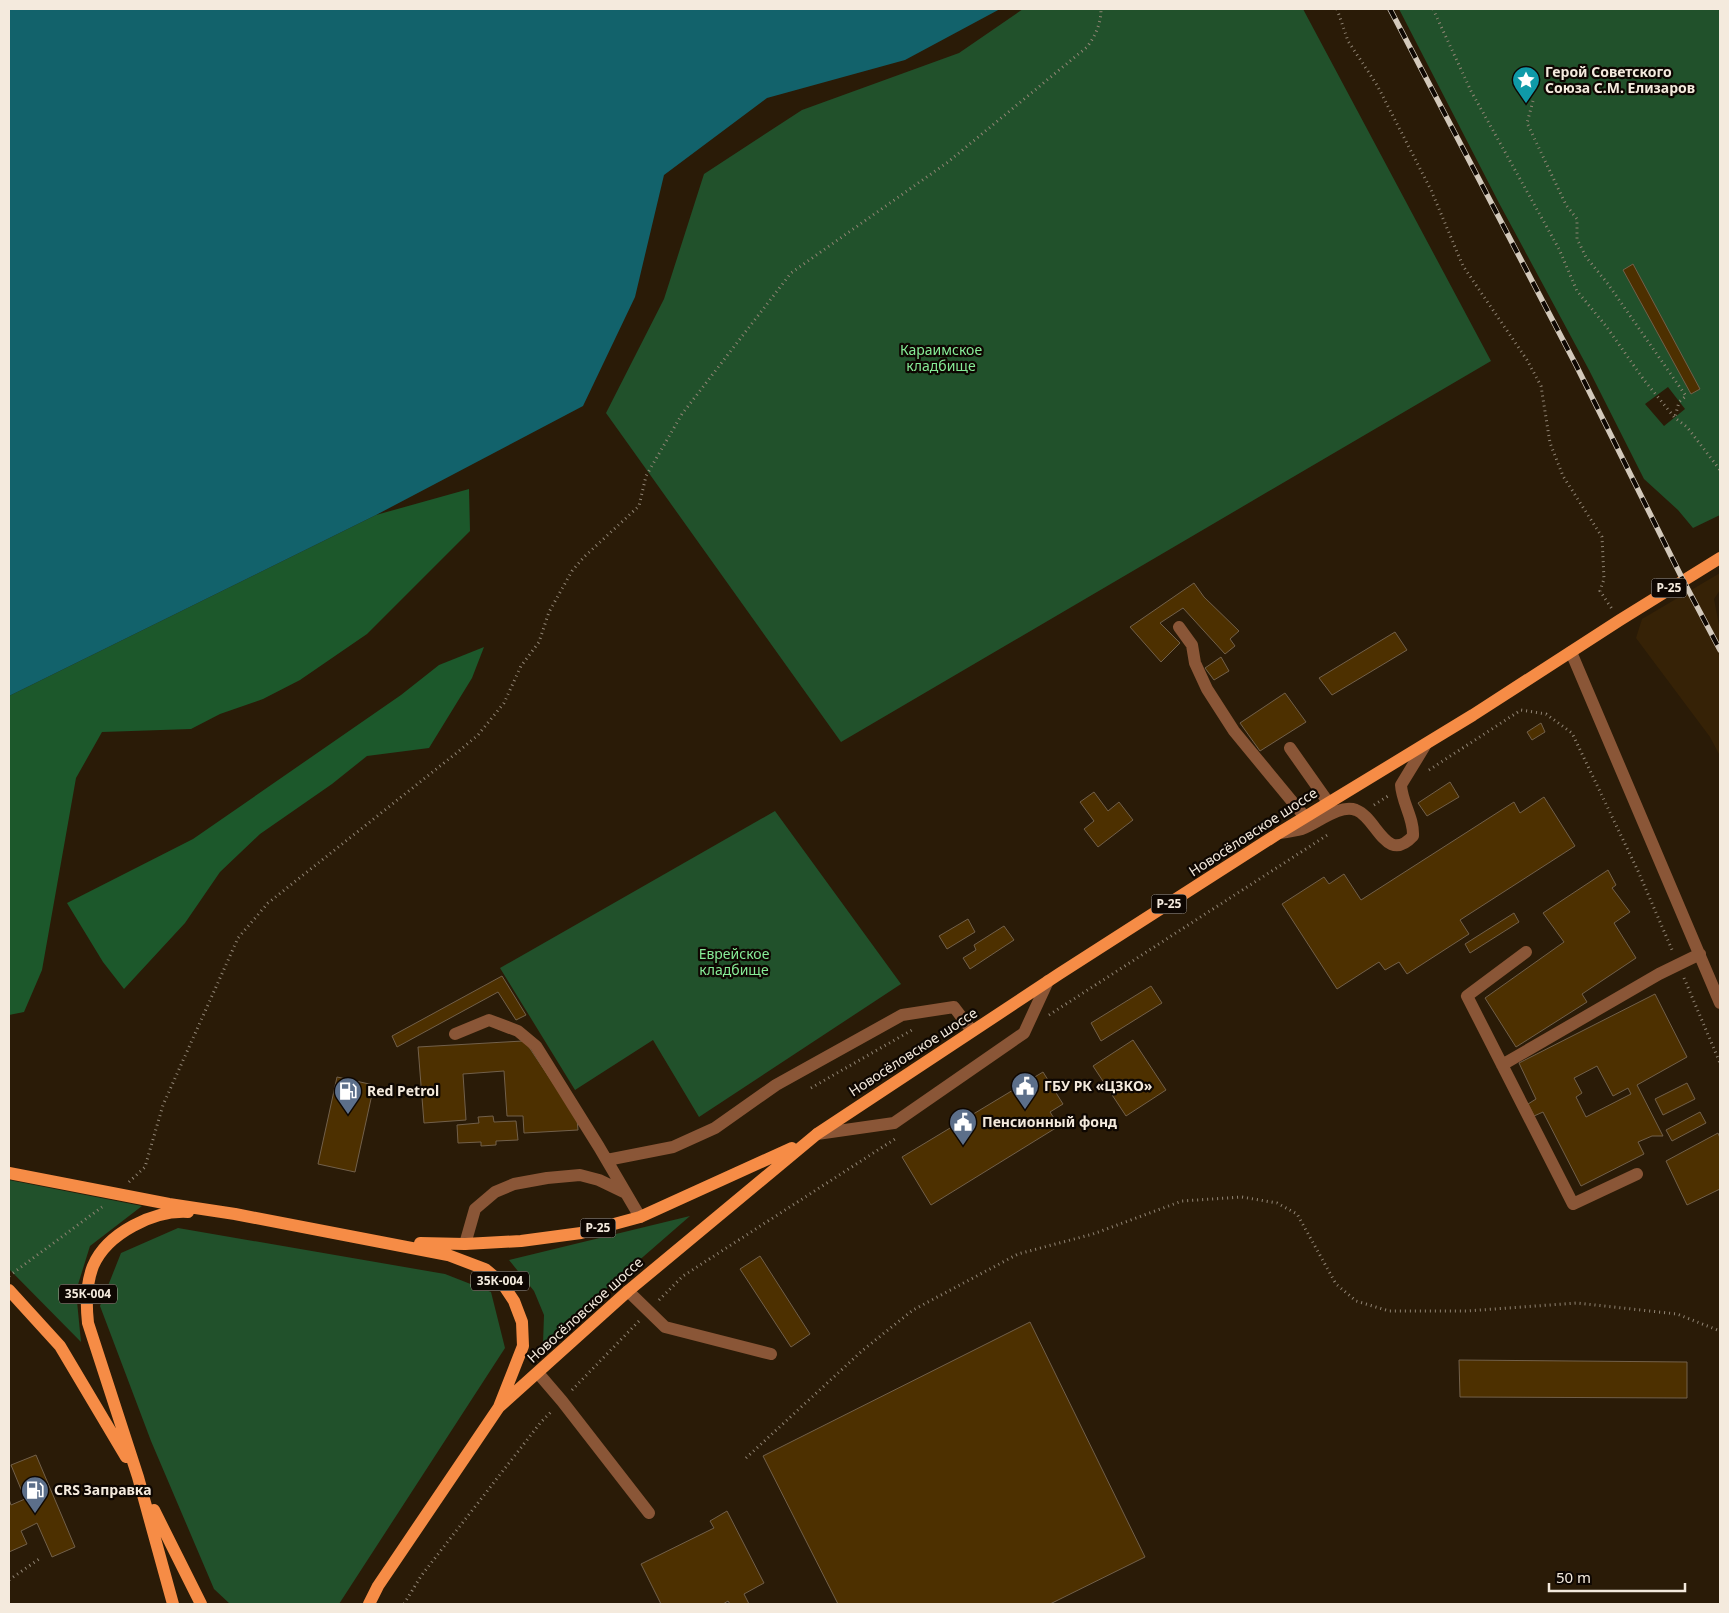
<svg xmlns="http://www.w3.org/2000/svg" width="1729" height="1613" viewBox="0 0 1729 1613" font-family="'Noto Sans',sans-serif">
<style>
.built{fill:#362206}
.green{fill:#21512b;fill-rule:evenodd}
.forest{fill:#1c582b}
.water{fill:#12626b}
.building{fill:#4d3000;stroke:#72604a;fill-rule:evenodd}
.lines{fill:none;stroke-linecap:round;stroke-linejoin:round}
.path{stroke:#918575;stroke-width:3;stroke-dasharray:1 4;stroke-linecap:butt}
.minor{stroke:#8a5637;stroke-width:12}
.major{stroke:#f68c46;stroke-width:12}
.rail-casing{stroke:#d3c9bb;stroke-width:5.5}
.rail{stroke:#0e0702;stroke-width:4;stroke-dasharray:11;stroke-linecap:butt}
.labels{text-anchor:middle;stroke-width:4.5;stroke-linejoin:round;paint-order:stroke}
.shield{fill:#0e0702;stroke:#afa69b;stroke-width:1}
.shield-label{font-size:12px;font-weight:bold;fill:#f4eadd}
.poi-label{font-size:14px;font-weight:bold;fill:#f4eadd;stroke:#0e0702;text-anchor:start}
.park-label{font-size:14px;fill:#86ec97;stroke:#0e0702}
.street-label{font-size:14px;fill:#f4eadd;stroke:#0e0702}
</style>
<rect width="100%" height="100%" fill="#2a1b07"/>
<path class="built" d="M1720,573V590L1714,599L1720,630V756L1710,737L1636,638L1642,619Z"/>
<path class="green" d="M1023,9H1303L1491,361L841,742L606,413L664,299L704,174L802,110L959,53Z
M1399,9H1720V515L1693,528L1678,510L1644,479L1589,370L1499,203ZM1668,387L1685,409L1664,426L1645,404Z
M775,811L901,984L699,1117L653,1040L575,1090L500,968Z
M9,1180L142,1206L90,1246L76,1291L81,1342L9,1269Z
M690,1216L543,1344L544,1315L534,1291L509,1260Z
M178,1228L445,1274L491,1292L505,1348L339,1604H230L214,1589L151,1441L100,1306L121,1253Z"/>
<path class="forest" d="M469,489L470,531L367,634L300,680L263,699L220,714L191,729L102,732L76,778L42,970L24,1012L9,1015V696L376,515Z
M484,647L472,678L429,748L367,756L332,784L260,834L220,872L185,923L124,989L103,962L67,903L193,839L401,695L439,665Z"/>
<path class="water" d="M9,9H1000L905,60L767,98L664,175L635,297L583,406L376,515L9,696Z"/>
<path class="building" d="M1633,264L1700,389L1691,394L1623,270Z
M1194,583L1204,597L1239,631L1230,639L1235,646L1225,654L1183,608L1160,623L1180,643L1161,662L1130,627Z
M1395,632L1407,650L1332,695L1319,678Z
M1221,657L1229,671L1214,680L1205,668Z
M1285,693L1306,722L1260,751L1240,723Z
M1541,723L1545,732L1532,740L1527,732Z
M1450,782L1459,797L1427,816L1418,803Z
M1094,792L1108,811L1119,802L1133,820L1098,847L1084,829L1094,821L1080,802Z
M1544,797L1575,846L1460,920L1469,934L1407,974L1399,962L1385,970L1379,962L1337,989L1282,904L1324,877L1329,884L1344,874L1361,900L1514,802L1520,813Z
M1608,870L1616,885L1612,888L1630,912L1614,923L1636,958L1582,994L1587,1002L1516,1047L1485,998L1564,942L1543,913Z
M1514,913L1519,922L1470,953L1465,944Z
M968,919L975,932L947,949L939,936Z
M1004,926L1014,940L970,969L963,958L976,950L974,945Z
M502,976L526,1015L516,1020L498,992L397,1047L392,1036Z
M1151,986L1162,1003L1101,1041L1091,1023Z
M1655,994L1687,1057L1637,1085L1663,1136H1652L1638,1142L1644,1154L1581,1186L1543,1112L1534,1116L1528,1104L1536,1099L1519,1063ZM1597,1066L1613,1096L1628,1088L1631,1094L1586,1117L1576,1097L1582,1093L1574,1078Z
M1133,1040L1166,1090L1126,1116L1093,1066Z
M523,1041L529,1047L577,1119L578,1130L524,1133L523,1116H507L504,1071L463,1074L466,1120L424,1123L418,1047Z
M1043,1072L1063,1104L1050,1112L1059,1126L931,1205L902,1157Z
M337,1077L374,1085L355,1172L318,1164Z
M1687,1083L1695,1099L1663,1115L1655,1099Z
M1700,1112L1706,1123L1672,1141L1666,1130Z
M493,1116L494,1122L516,1121L518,1140L496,1141V1145L481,1146V1142L458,1143L457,1125L479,1123L478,1117Z
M1718,1133L1720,1138V1189L1687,1205L1666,1161Z
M760,1256L810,1334L791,1347L740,1269Z
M1030,1322L1145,1557L1050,1604H838L763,1456Z
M1459,1360L1687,1362V1398L1460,1397Z
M36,1455L75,1547L52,1557L37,1523L21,1531L27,1544L9,1552V1499L11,1505L25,1499L11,1465Z
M727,1511L764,1583L744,1594L749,1604H730L728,1601L723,1604H661L641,1564L714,1528L710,1521Z"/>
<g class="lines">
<path class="path" d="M1337,9L1348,41L1377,85L1431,190L1463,266L1527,360L1541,386L1550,443L1563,476L1602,537L1604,579L1600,591L1612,609
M1433,9L1471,91L1559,249L1577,291L1606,326L1644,380L1675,418L1687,427L1720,470
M1533,101L1527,123L1566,205L1577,219V239L1586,257L1608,284L1686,396L1679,402L1675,417
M1429,770L1521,710L1546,714L1572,733L1638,871L1673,952
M1374,805L1388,796
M1684,978L1720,1063
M1049,1015L1329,834
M811,1088L912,1030
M129,1182L145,1167L163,1105L238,938L268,903L459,751L478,735L504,703L521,666L539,642L549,612L572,571L584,557L639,506L646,476L682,414L791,273L948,162L1087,47C1096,35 1101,23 1101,9
M9,1276L102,1207
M659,1300L683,1276L895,1139
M572,1390L639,1321
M746,1458L863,1350L913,1310L1018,1254L1093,1234L1182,1201L1242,1197L1277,1203L1297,1214L1336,1284L1356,1301L1389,1311H1467L1577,1303L1677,1314L1720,1331
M9,1580L39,1559
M404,1604L421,1576L541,1422L552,1411"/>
<path class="minor" d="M1179,627L1192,645L1195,663L1207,689L1234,731L1305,817
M1571,652L1720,1003
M1290,748L1328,802
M1279,833C1287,832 1295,831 1302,829C1318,823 1339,804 1356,810C1377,818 1386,865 1413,836C1414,818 1402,803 1401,785L1426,744
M1526,952L1467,996L1573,1204L1637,1174
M455,1034L489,1020L518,1031L536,1046L599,1147L640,1217
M1502,1065L1659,974L1700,954
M817,1134L894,1123L1024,1033L1048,981
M607,1160L673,1147L715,1128L776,1085L902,1015L954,1007L972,1031
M465,1244L475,1209L495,1192L514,1184L547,1178L580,1175L599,1180L626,1193
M628,1291L665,1327L771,1354
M538,1373L562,1401L649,1513"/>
<path class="major" d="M9,1173L169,1204L235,1214L448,1255L485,1269L502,1283L514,1301L522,1322L523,1346L499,1407L378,1586L369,1604
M420,1243L465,1244L521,1241L581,1233L640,1217L792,1148
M9,1290L60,1346L126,1457
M499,1407L628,1291L817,1134L1059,974L1279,833L1473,715L1620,620L1720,558
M154,1510L201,1604
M173,1604L138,1477L88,1323C86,1305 86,1284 93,1266C107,1233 154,1210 188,1212"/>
<g class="rail-casing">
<path id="rail" d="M1390,9L1576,365L1683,580L1720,650"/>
</g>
<use href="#rail" class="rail"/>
</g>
<defs>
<g id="sight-pin" transform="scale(1.4375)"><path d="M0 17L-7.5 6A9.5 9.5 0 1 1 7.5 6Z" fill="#0f9aa8" stroke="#0e0702"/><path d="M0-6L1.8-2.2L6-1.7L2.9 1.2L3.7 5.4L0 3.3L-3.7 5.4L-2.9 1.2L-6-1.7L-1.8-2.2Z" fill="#fff"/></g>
<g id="civic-pin" transform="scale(1.4375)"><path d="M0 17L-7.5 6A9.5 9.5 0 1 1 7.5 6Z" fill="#5c6f8a" stroke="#0e0702"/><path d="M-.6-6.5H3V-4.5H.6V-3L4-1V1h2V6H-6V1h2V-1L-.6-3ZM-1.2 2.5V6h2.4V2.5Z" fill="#fff"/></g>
<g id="fuel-pin" transform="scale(1.4375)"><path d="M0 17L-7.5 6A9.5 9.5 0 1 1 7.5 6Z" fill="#5c6f8a" stroke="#0e0702"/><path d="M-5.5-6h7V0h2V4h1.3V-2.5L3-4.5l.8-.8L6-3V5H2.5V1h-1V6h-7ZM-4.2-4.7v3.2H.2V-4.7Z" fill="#fff"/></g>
</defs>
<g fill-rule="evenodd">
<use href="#sight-pin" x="1526" y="80"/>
<use href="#civic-pin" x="1025" y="1086"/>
<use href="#fuel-pin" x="348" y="1091"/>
<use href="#civic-pin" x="963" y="1122"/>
<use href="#fuel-pin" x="35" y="1490"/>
</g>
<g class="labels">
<g class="shield">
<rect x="1651.5" y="578.5" width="35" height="19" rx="4"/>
<rect x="1151.5" y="894.5" width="35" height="19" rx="4"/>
<rect x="580.5" y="1218.5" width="35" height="19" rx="4"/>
<rect x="471" y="1271.5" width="58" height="19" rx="4"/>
<rect x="59" y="1284.5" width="58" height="19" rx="4"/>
</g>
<g class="shield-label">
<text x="1669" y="592">Р-25</text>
<text x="1169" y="908">Р-25</text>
<text x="598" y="1232">Р-25</text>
<text x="500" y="1285">35К-004</text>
<text x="88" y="1298">35К-004</text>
</g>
<g class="poi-label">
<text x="1545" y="77">Герой Советского<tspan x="1545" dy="16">Союза С.М. Елизаров</tspan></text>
<text x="1044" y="1091">ГБУ РК «ЦЗКО»</text>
<text x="367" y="1096">Red Petrol</text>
<text x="982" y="1127">Пенсионный фонд</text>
<text x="54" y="1495">CRS Заправка</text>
</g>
<g class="park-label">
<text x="941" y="355">Караимское<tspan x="941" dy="16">кладбище</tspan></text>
<text x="734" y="959">Еврейское<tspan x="734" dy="16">кладбище</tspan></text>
</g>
<g class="street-label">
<text transform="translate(1253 832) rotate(-33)" y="5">Новосёловское шоссе</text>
<text transform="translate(913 1052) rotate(-33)" y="5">Новосёловское шоссе</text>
<text transform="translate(585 1310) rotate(-42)" y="5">Новосёловское шоссе</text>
</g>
</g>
<rect width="1729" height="1613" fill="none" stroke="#f4eadd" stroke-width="20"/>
<path d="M1549 1583v8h136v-8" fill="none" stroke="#f4eadd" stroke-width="2.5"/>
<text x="1556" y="1583" font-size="15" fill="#f4eadd" stroke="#0e0702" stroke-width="4" paint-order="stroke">50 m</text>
</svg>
